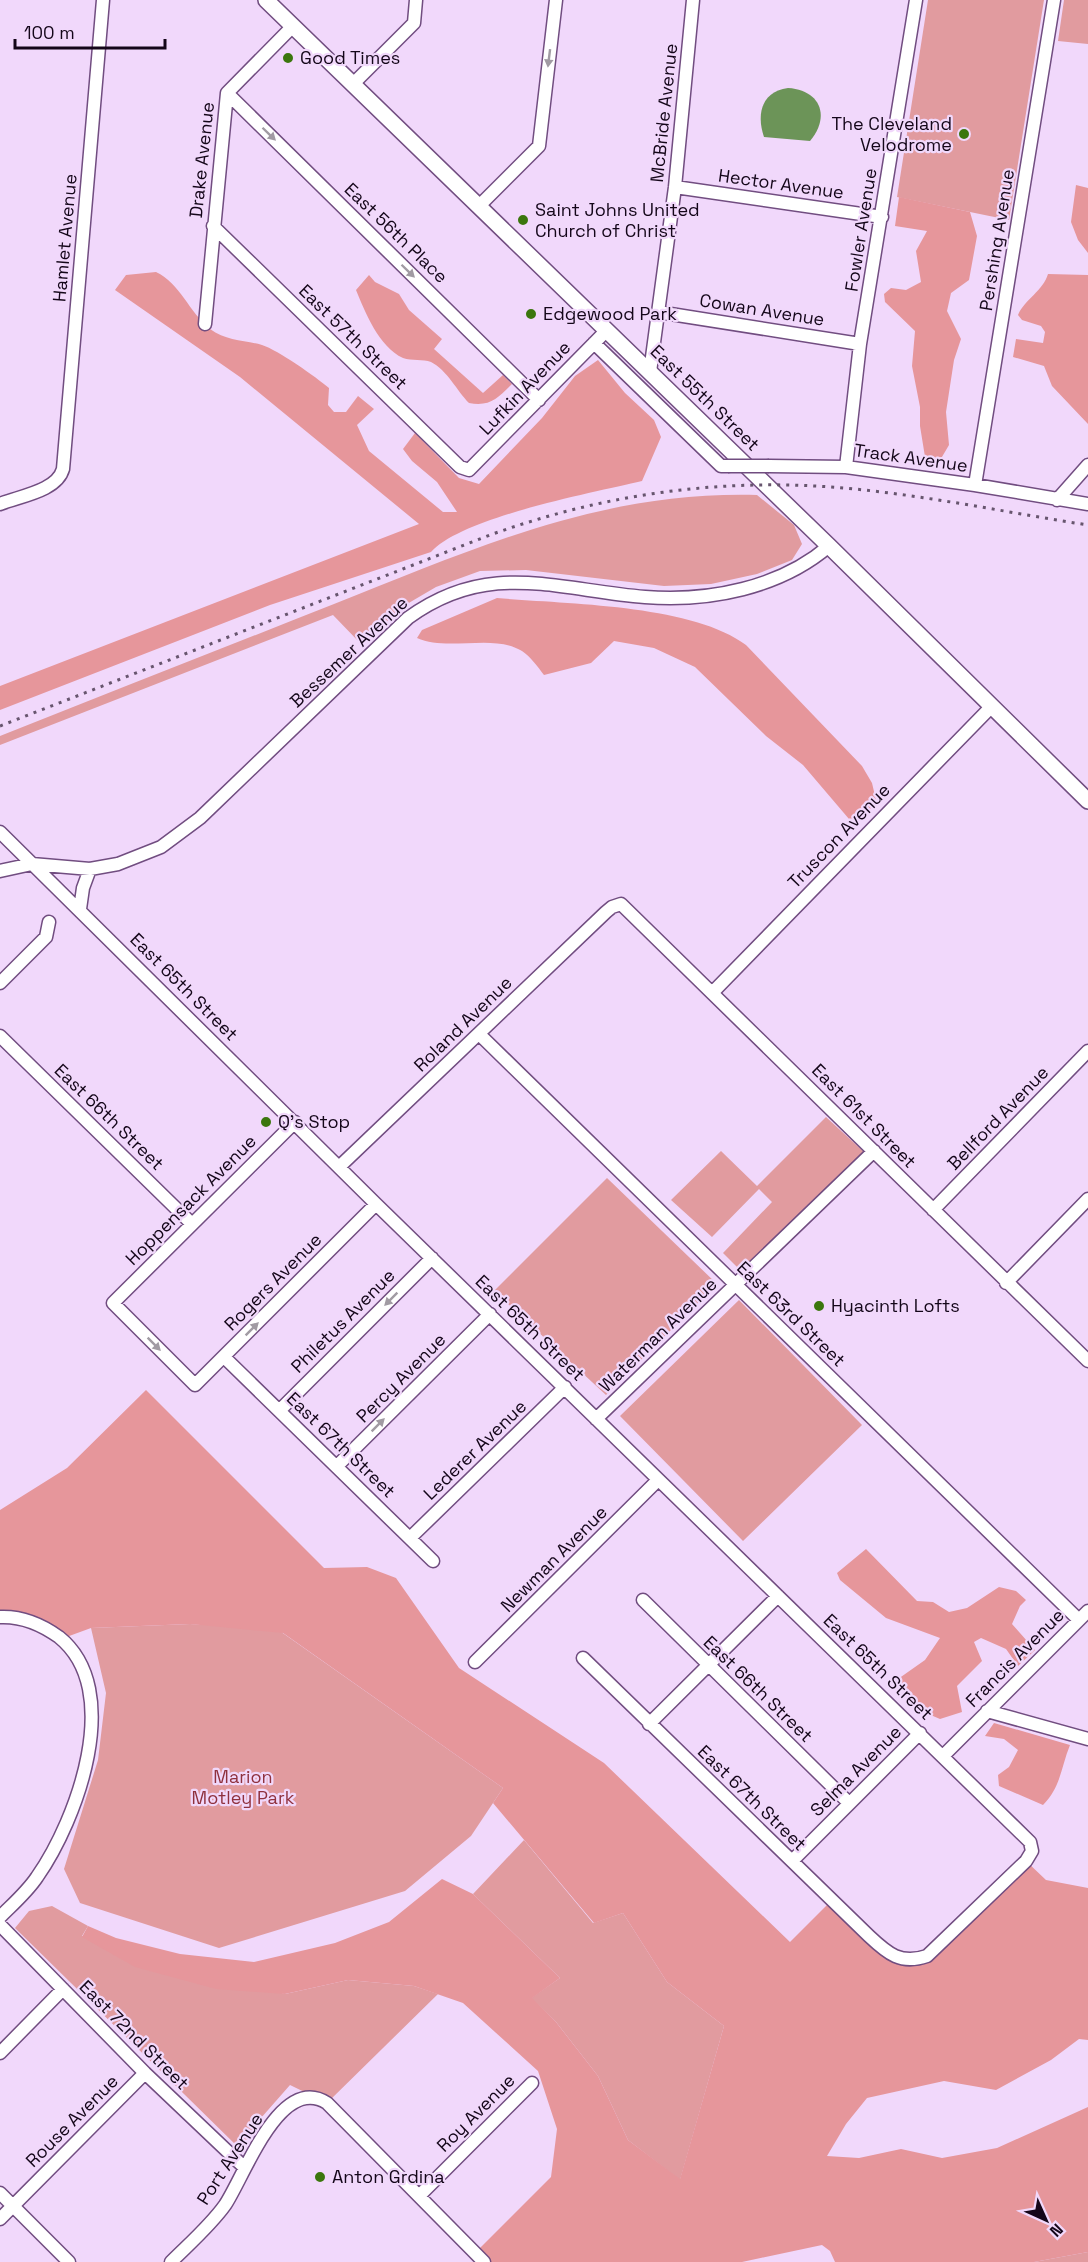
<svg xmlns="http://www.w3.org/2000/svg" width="1088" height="2262" viewBox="0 0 1088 2262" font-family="'Space Grotesk',sans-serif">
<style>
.green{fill:#e19b9f}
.forest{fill:#e6969b}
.water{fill:#6c9458}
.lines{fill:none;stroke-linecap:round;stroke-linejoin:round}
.minor-casing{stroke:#714d80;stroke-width:15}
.major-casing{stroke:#714d80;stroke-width:18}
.minor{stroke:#fff;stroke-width:12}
.major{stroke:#fff;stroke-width:15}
.rail{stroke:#67556e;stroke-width:3;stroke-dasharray:3 6;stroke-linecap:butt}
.minor-bridge-casing{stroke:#714d80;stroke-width:15;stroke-linecap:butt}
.minor-bridge{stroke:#fff;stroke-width:12}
.oneway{fill:#a19ba3}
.poi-dot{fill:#3b760d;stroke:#f1d8fb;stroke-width:2}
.labels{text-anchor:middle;stroke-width:4.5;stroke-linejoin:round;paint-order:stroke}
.poi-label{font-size:18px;fill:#140619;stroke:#f1d8fb;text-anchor:start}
.street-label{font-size:18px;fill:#140619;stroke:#f1d8fb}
.park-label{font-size:18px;fill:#8f313e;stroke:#f1d8fb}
</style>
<rect width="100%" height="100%" fill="#f1d8fb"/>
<path class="green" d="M928,0H1044L1009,220L897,197Z
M1064,0H1088V44L1058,41Z
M757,495L794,525L802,544L792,560L757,574L711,584L664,586L526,570L480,571L436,587L407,604L361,644L333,615L0,745V736C111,692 223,648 334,604C476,548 600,491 757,495Z
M826,1117L864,1152L742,1272L723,1253L772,1202L759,1189L712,1237L671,1200L721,1151L757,1186Z
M607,1178L717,1284L606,1395L494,1291Z
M739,1300L862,1425L743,1541L620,1416Z
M190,1624L277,1629L503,1788L471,1836L405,1891L219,1948L80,1903L64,1869L98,1760L106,1693L91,1628Z
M524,1840L593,1923L623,1913L667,1982L724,2026L680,2180L628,2140L598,2076L556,2022L531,1998L560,1978L473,1894Z
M52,1906L88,1926L82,1936L285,1994L348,1980L414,1986L438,1994L327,2103L290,2085L261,2118L240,2149L15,1928L29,1911Z
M1088,2252V2262H1034Z"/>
<path class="forest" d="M1076,185L1088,188V253L1078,240L1071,222Z
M899,197L970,212L977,236L969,280L951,293L947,311L961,339L954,360L946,412L949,445L939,462L926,463L920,426V407L912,366L915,331L885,302L884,294L891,288L906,290L921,282L916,251L927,231L895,226Z
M156,272C180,283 189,312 210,329C226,341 244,340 262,345C278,350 316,377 329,388L328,405L334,412H346L358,396L374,409L357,425L369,451L443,512H457L437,482L412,461L403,449L415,433L459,478L479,484L542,418L575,376L598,360L625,393L654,420L661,437L642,481C591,493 463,517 431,552L270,605L0,710V686L419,524L240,377L115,290L126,275Z
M1048,274L1088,275V424L1052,386L1044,366L1013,357L1016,339L1043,343L1045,332L1041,326L1022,320L1018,315C1025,299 1043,291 1048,274Z
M369,275L375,282L399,294L409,310L442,339L434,349L483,393L503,375L512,384C498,398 490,407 469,403C457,391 447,370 431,362C423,359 412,361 403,358C379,347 365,312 356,290Z
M497,598C565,604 692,604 746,645L862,766L872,783L876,800C869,813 864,816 849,819L803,765L766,736L695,667L654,648L614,641L591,663L544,675C538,667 530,656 522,651C493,633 448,652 417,638L422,630Z
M146,1390L324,1568L367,1567L396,1578L459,1668L604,1763L790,1942L832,1900L869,1936L913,1960L1026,1861L1046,1880L1088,1888V2040L1079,2039L1051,2060L996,2090L944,2081L867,2098L846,2124L827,2156L859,2158L901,2149L942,2158L997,2148L1088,2107V2252L1034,2262H835L830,2251L822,2245L742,2262H484L476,2252L551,2177L557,2129L538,2071L463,2003L414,1986L348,1980L285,1994L216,1989L135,1967L82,1937L88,1926L116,1938L180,1954L254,1962L335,1943L389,1922L442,1879L473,1894L560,1978L532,1998L556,2022L598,2076L628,2140L680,2179L724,2026L667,1982L623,1913L594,1923L493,1803L503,1788L283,1633L190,1624L91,1628L61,1639L51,1632L0,1617V1510L67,1468Z
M866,1549L917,1601L933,1602L949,1612L967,1608L999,1587L1016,1591L1026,1600L1020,1606L1012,1624L1035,1650L1018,1666L1006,1649L981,1638L974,1642L982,1661L957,1686L962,1712L940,1719L926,1713L898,1679L925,1660L940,1638L886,1618L840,1580L837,1573Z
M994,1723L1070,1745C1061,1767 1061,1787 1043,1805L999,1786L998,1775L1009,1767L1018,1750L1004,1739L985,1736Z"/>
<path class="water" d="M788,88C820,90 831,116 810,141L764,137C756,114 762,91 788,88Z"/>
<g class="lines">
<g class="minor-casing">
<path id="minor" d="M353,84L414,23L416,0
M227,93L539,400
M675,187L882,217
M479,206L539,146L556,0
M213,226L460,467L469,470L607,330
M658,312L860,344
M205,324L227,93L293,26
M594,343L721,466H728
M650,372L675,187L693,0
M769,466L846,467L975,485L1088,504
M846,467L860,344L916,0
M975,485L1054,0
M1057,500L1088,465
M0,504C20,496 57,491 63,469L103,0
M0,832L376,1204L1030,1842L1032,1851L1026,1861L927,1956C901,1965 888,1954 869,1936L583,1658
M0,871L32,864L90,869L118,864L161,847L200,818L408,618C489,559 556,590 645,597C709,602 780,588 829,546
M80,909L83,888L90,869
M0,983L46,937L49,922
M713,992L992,706
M479,1034L1079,1620
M0,1036L192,1224
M295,1122L113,1303L195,1385L376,1204
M339,1167L606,912L612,907L621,904L1088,1361
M933,1210L1088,1051
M1006,1283L1088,1199
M224,1357L433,1561
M280,1410L432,1258
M596,1419L874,1151
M337,1466L490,1314
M410,1538L565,1387
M643,1600L849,1803
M0,1617C22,1616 41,1624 59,1637C125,1690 77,1820 37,1877C27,1892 13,1904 0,1917
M475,1662L658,1480
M987,1711L1088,1739
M649,1724L778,1596
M943,1756L1088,1611
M792,1861L920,1733
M0,1925L145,2073L245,2168
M0,2053L63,1989
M0,2193L69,2262
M420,2195L532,2083
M0,2219L145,2073
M171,2262C189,2244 210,2226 225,2205C244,2177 280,2073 327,2103L484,2262"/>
</g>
<g class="major-casing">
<path id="major" d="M266,0L829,546L1088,801"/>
</g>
<use href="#minor" class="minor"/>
<use href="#major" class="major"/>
<path class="rail" d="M0,726L490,535C587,500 686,483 789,485C889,487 990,510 1088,525"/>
<g class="minor-bridge-casing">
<path id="minor-bridge" d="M728,466H769"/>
</g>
<use href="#minor-bridge" class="minor-bridge"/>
</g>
<defs><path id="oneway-solid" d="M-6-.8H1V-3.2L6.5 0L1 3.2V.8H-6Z" transform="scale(1.5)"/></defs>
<g class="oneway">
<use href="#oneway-solid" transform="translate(549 58) rotate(97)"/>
<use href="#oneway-solid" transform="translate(269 134) rotate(44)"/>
<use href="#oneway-solid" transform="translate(408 271) rotate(44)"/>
<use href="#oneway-solid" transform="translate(391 1299) rotate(135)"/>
<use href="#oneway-solid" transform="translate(252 1329) rotate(-45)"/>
<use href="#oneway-solid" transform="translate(154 1344) rotate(45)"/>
<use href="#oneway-solid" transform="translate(378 1425) rotate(-45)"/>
</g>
<g class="poi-dot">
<circle cx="288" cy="58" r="6"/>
<circle cx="964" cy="134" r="6"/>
<circle cx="523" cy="220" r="6"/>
<circle cx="531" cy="314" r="6"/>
<circle cx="266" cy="1122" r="6"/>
<circle cx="819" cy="1306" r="6"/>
<circle cx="320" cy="2177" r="6"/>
</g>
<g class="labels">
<g class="poi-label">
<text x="300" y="64">Good Times</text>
<text x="952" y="130" text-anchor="end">The Cleveland<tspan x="952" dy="21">Velodrome</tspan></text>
<text x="535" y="216">Saint Johns United<tspan x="535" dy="21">Church of Christ</tspan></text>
<text x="543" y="320">Edgewood Park</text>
<text x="278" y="1128">Q's Stop</text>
<text x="831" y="1312">Hyacinth Lofts</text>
<text x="332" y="2183">Anton Grdina</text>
</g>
<g class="street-label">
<text transform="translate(664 113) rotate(-84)" y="6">McBride Avenue</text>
<text transform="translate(202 160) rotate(-84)" y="6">Drake Avenue</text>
<text transform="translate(781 184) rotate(8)" y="6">Hector Avenue</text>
<text transform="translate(861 230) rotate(-81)" y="6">Fowler Avenue</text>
<text transform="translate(396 233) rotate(44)" y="6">East 56th Place</text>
<text transform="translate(65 238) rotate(-85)" y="6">Hamlet Avenue</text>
<text transform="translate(997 240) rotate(-81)" y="6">Pershing Avenue</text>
<text transform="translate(762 310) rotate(9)" y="6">Cowan Avenue</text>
<text transform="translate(353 337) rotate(44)" y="6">East 57th Street</text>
<text transform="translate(525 388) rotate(-46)" y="6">Lufkin Avenue</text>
<text transform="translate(705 398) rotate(44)" y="6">East 55th Street</text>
<text transform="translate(911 458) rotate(8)" y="6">Track Avenue</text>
<text transform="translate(349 652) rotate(-43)" y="6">Bessemer Avenue</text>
<text transform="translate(839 836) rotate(-46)" y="6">Truscon Avenue</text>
<text transform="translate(184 987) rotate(45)" y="6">East 65th Street</text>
<text transform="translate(463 1024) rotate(-44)" y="6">Roland Avenue</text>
<text transform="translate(864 1116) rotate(45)" y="6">East 61st Street</text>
<text transform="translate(109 1117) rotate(44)" y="6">East 66th Street</text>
<text transform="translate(998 1118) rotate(-46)" y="6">Bellford Avenue</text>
<text transform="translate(191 1200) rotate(-45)" y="6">Hoppensack Avenue</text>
<text transform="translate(273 1282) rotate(-45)" y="6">Rogers Avenue</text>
<text transform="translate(791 1314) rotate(44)" y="6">East 63rd Street</text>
<text transform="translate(343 1321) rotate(-45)" y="6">Philetus Avenue</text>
<text transform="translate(530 1328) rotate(44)" y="6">East 65th Street</text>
<text transform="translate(658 1335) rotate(-44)" y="6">Waterman Avenue</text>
<text transform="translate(401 1378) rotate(-45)" y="6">Percy Avenue</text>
<text transform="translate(341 1445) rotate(44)" y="6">East 67th Street</text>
<text transform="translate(475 1450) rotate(-44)" y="6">Lederer Avenue</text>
<text transform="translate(554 1559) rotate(-45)" y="6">Newman Avenue</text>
<text transform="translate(1015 1658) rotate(-45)" y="6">Francis Avenue</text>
<text transform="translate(878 1667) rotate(44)" y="6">East 65th Street</text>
<text transform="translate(758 1689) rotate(44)" y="6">East 66th Street</text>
<text transform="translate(856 1771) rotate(-45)" y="6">Selma Avenue</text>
<text transform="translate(752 1798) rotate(44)" y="6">East 67th Street</text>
<text transform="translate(134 2035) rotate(45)" y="6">East 72nd Street</text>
<text transform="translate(476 2113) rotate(-45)" y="6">Roy Avenue</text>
<text transform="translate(72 2121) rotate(-45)" y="6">Rouse Avenue</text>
<text transform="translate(230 2159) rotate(-57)" y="6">Port Avenue</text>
</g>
<g class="park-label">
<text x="243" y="1783">Marion<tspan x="243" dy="21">Motley Park</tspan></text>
</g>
</g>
<g transform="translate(1046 2220) rotate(135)" stroke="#f1d8fb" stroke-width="4.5" paint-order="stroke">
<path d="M0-4.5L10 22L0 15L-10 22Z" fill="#140619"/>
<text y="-9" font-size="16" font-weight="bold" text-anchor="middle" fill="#140619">N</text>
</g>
<path d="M15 39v9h150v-9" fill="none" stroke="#140619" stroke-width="3"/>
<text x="24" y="39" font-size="18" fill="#140619" stroke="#f1d8fb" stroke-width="4.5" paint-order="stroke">100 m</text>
</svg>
